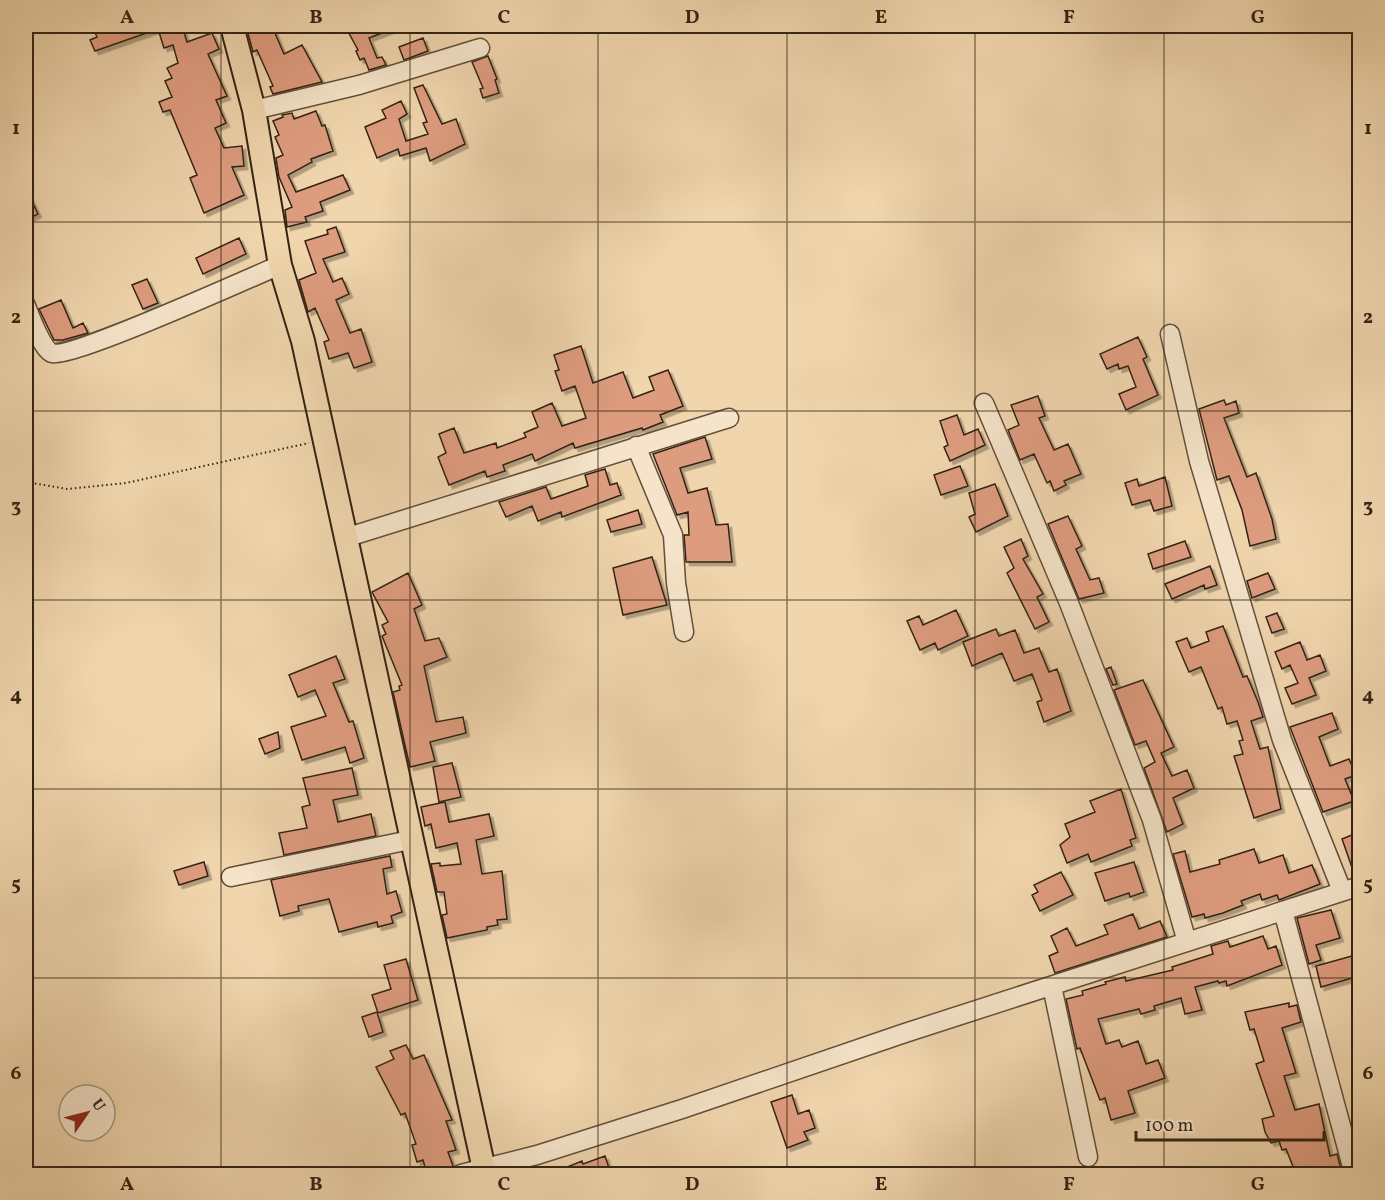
<svg xmlns="http://www.w3.org/2000/svg" width="1385" height="1200" viewBox="0 0 1385 1200" font-family="Vollkorn,serif">
<style>
.building{fill:#de9c7f;stroke:#332413;stroke-width:1.5;filter:url(#shadow)}
.lines{fill:none;stroke-linecap:round;stroke-linejoin:round}
.minor-casing{stroke:#62503a;stroke-width:21}
.major-casing{stroke:#332413;stroke-width:26}
.path{stroke:#332413;stroke-width:2;stroke-dasharray:1.5 3;stroke-linecap:butt}
.minor{stroke:#f5e4ca;stroke-width:18}
.major{stroke:#f0d5ad;stroke-width:22}
.grid{fill:none;stroke:#332413;stroke-width:1.5;stroke-opacity:0.55}
.neatline{fill:none;stroke:#332413;stroke-width:2}
.grid-label{font-size:20px;text-anchor:middle;font-weight:bold;fill:#332413}
</style>
<defs>
<filter id="shadow"><feDropShadow dx="3.5" dy="3.5" stdDeviation="0" flood-color="#0004"/></filter>
</defs>
<rect width="100%" height="100%" fill="#f0d5ad"/>
<filter id="stains"><feTurbulence type="fractalNoise" baseFrequency=".00333" numOctaves="4"/><feColorMatrix values="0 0 0 0 .2 0 0 0 0 .09 0 0 0 0 .02 0 0 0 .5 -.17"/></filter>
<radialGradient id="worn" r=".72"><stop offset=".6" stop-color="#630" stop-opacity="0"/><stop offset="1" stop-color="#630" stop-opacity=".3"/></radialGradient>
<path class="building" d="M92,26H182L187,42L212,33L219,49L208,54L227,96L216,100L226,123L215,128L224,148L242,146L244,166L232,167L244,195L204,213L190,178L197,175L170,110L163,112L159,102L172,97L165,81L172,78L167,68L178,63L173,45L164,48L158,29L95,51L90,40L97,37Z
M246,26H272L284,54L302,45L322,82L273,94L270,87L273,86L257,50L253,52Z
M345,26H400L369,38L377,58L382,57L386,65L369,70L364,58L360,60L356,51L358,50Z
M423,38L428,51L404,60L399,47Z
M488,56L497,79L495,80L499,93L483,98L480,89L483,88L472,62Z
M423,85L442,124L456,119L465,144L430,161L426,148L400,156L398,149L377,158L365,127L386,118L382,110L401,101L407,114L399,119L406,141L428,134L423,123L427,122L414,88Z
M316,111L322,126L325,125L333,151L311,159L312,162L288,175L296,192L343,175L350,190L320,202L323,211L305,217L307,222L287,227L285,210L292,207L279,177L276,158L283,155L275,137L279,135L273,121L283,117L282,115L292,113L294,119Z
M26,189L38,214L26,220Z
M336,227L345,252L323,259L333,282L342,278L349,294L336,300L350,333L361,329L372,362L354,368L348,353L329,359L324,342L329,340L315,308L308,312L299,280L316,273L305,241L328,234L327,230Z
M239,238L246,254L203,274L196,258Z
M147,279L158,303L143,309L132,285Z
M61,300L73,328L83,323L88,333L63,340H54L39,309Z
M1138,337L1147,357L1143,359L1158,395L1126,410L1119,394L1136,387L1128,366L1119,369L1118,364L1107,369L1100,354Z
M581,346L593,383L623,372L633,398L654,390L649,377L668,370L683,406L660,415L663,422L643,430L642,428L575,448L573,443L535,461L532,454L503,465L505,471L487,477L485,471L449,485L438,457L446,453L439,434L454,428L464,453L496,443L497,448L526,437L524,433L538,427L532,412L552,403L562,426L586,418L575,386L562,391L555,371L559,370L554,355Z
M1038,396L1045,416L1039,418L1054,450L1068,444L1081,474L1064,481L1066,485L1054,491L1050,481L1047,483L1034,454L1020,460L1008,430L1019,425L1011,405Z
M1224,400L1226,405L1236,401L1239,413L1224,418L1247,477L1256,473L1272,519L1276,539L1250,546L1242,510L1229,476L1217,480L1199,409Z
M957,415L964,435L978,429L985,445L950,461L944,447L948,445L940,421Z
M705,437L712,459L680,468L688,493L707,488L716,525L728,524L732,562H686L684,535H689L688,512L677,515L653,454Z
M960,466L968,486L941,495L934,475Z
M605,469L610,485L617,483L621,495L562,517L561,512L538,521L532,506L506,517L499,502L546,487L551,499L588,486L585,475Z
M1165,477L1172,506L1154,511L1150,500L1132,505L1125,483L1137,479L1139,486Z
M995,484L1008,516L976,532L969,517L975,514L969,493Z
M638,510L642,524L611,532L607,520Z
M1068,516L1082,546L1076,549L1090,580L1099,578L1104,593L1079,599L1048,524Z
M1021,539L1028,556L1023,559L1043,594L1037,597L1049,622L1035,629L1007,573L1014,568L1004,547Z
M1185,541L1191,557L1153,569L1148,554Z
M652,557L667,605L623,615L613,568Z
M1210,566L1217,585L1205,589L1204,585L1172,599L1165,584Z
M408,573L422,605L414,609L425,641L439,638L447,657L424,666L436,722L463,717L466,733L430,742L435,761L410,767L393,692L400,690L399,686L402,685L382,636L386,634L382,625L388,622L372,592Z
M1268,573L1275,589L1252,598L1247,581Z
M956,610L968,636L938,650L935,643L920,650L907,621L919,616L923,625Z
M1277,613L1284,629L1272,633L1266,617Z
M1223,626L1243,677L1247,676L1258,702L1263,717L1251,721L1260,749L1268,747L1281,809L1254,818L1234,756L1243,754L1239,741L1243,740L1237,721L1227,724L1222,707L1218,709L1201,667L1189,672L1176,642L1187,638L1191,648L1209,641L1206,632Z
M996,629L999,636L1015,630L1024,653L1039,648L1049,672L1057,669L1071,711L1044,722L1037,702L1042,700L1032,674L1014,681L1002,653L972,666L963,642Z
M1300,642L1307,660L1320,655L1326,671L1309,678L1316,695L1292,704L1285,688L1298,683L1290,665L1282,669L1275,652Z
M336,656L345,679L333,683L349,722L353,721L364,758L350,763L345,747L302,760L291,727L326,716L315,690L298,697L289,675Z
M1111,667L1117,684L1113,685L1106,669Z
M1143,680L1174,747L1161,753L1172,776L1187,770L1194,788L1173,798L1183,824L1167,832L1144,768L1155,762L1146,741L1135,745L1114,690Z
M1332,713L1338,729L1319,737L1330,766L1349,759L1356,775L1345,779L1354,801L1323,812L1290,727Z
M278,732L280,748L265,754L259,739Z
M452,763L461,797L439,802L433,767Z
M352,768L358,795L333,800L338,822L371,814L376,836L284,855L279,833L307,828L302,807L310,805L303,778Z
M1121,789L1136,838L1130,840L1132,846L1091,862L1088,854L1067,863L1060,845L1070,837L1065,824L1095,812L1090,801Z
M445,802L449,822L489,814L494,836L476,840L482,874L502,871L507,919L497,920L498,925L487,927V930L447,938L442,915L447,914L444,892H437L431,864L440,863V866L461,864L457,843L436,848L431,824L425,826L421,807Z
M1359,832V875L1355,876L1342,839Z
M1254,849L1259,863L1283,855L1289,873L1312,865L1320,884L1279,900L1277,895L1262,900L1260,894L1241,901L1243,905L1223,913L1205,918L1204,914L1192,917L1173,854L1185,851L1190,872L1220,864L1219,860Z
M390,856L392,867L383,869L387,894L396,891L402,912L391,916L393,923L378,927L377,922L339,932L329,899L298,906L299,911L280,916L271,880Z
M204,862L208,876L179,885L174,871Z
M1134,862L1144,892L1130,897L1129,893L1105,901L1095,873Z
M1061,872L1073,895L1040,911L1032,895L1038,892L1034,885Z
M1331,910L1340,938L1316,945L1321,960L1309,964L1297,918Z
M1133,914L1139,929L1160,921L1167,937L1055,973L1049,956L1058,952L1051,936L1067,928L1076,946L1108,934L1104,925Z
M1263,936L1268,949L1276,946L1282,965L1227,986L1226,981L1219,983L1218,981L1195,987L1202,1010L1185,1014L1181,998L1154,1006L1155,1010L1141,1014L1139,1009L1098,1019L1106,1044L1119,1040L1122,1047L1138,1041L1146,1064L1158,1060L1165,1078L1128,1091L1135,1113L1111,1120L1105,1098L1100,1100L1080,1048L1077,1049L1066,999L1083,995L1082,991L1106,984L1105,982L1125,977L1126,981L1173,970L1172,967L1213,954L1211,946L1228,941L1230,947Z
M1359,954V976L1321,987L1316,966Z
M406,959L418,1000L378,1013L372,995L391,989L384,965Z
M1289,1003V1007L1297,1005L1301,1022L1282,1028L1296,1073L1284,1076L1295,1110L1319,1104L1330,1156L1337,1154L1342,1173L1335,1174L1333,1167L1314,1174H1296L1286,1149L1282,1150L1279,1141L1271,1143L1265,1132L1262,1119L1274,1116L1256,1064L1264,1061L1254,1029L1250,1030L1245,1012Z
M377,1012L383,1032L369,1037L362,1017Z
M406,1045L413,1059L424,1055L452,1120L446,1121L456,1150L448,1152L453,1166L450,1173L427,1174L423,1160L417,1162L412,1145L416,1144L405,1113L401,1115L376,1067L394,1059L390,1051Z
M792,1095L798,1114L809,1110L815,1128L804,1132L808,1140L787,1148L771,1102Z
M605,1156L611,1174H550L582,1161L583,1164Z"/>
<g class="lines">
<g class="minor-casing">
<path id="minor" d="M254,110L359,85L480,48
M26,306C30,316 43,351 52,353C70,359 250,278 280,265
M1170,334L1199,461L1282,740L1342,891
M984,403L1069,603L1152,820L1187,942
M636,446L673,535L676,583L684,632
M345,538L729,418
M231,877L410,840
M1283,911L1354,1174
M1052,986L1088,1157
M461,1174L537,1155L682,1109L905,1033L1360,886"/>
</g>
<g class="major-casing">
<path id="major" d="M232,26L254,110L280,265L303,341L485,1174"/>
</g>
<path class="path" d="M26,482L67,489L126,483L309,443"/>
<use href="#minor" class="minor"/>
<use href="#major" class="major"/>
</g>
<path class="grid" d="M221,26V1174M410,26V1174M598,26V1174M787,26V1174M975,26V1174M1164,26V1174M26,222H1360M26,411H1360M26,600H1360M26,789H1360M26,978H1360"/>
<rect width="1385" height="1200" fill="none" stroke="#f0d5ad" stroke-width="66"/>
<g transform="translate(87 1113) rotate(55)"><circle r="28" fill="#f5e4ca" stroke="#a79781" stroke-width="1.5"/>
<path d="M0-4.5L10 22L0 15L-10 22Z" fill="#8f2418"/>
<text y="-9" font-size="16" font-weight="bold" text-anchor="middle" fill="#332413">U</text>
</g>
<path d="M1136 1131v9h188v-9" fill="none" stroke="#332413" stroke-width="3"/>
<text x="1145" y="1131" font-size="18" fill="#332413" stroke="#f5e4ca" stroke-width="4.5" paint-order="stroke">100 m</text>
<rect x="33" y="33" width="1319" height="1134" class="neatline"/>
<g class="grid-label">
<text x="127" y="23">A</text>
<text x="316" y="23">B</text>
<text x="504" y="23">C</text>
<text x="692" y="23">D</text>
<text x="881" y="23">E</text>
<text x="1069" y="23">F</text>
<text x="1258" y="23">G</text>
<text x="16" y="134">1</text>
<text x="1368" y="134">1</text>
<text x="16" y="323">2</text>
<text x="1368" y="323">2</text>
<text x="16" y="512">3</text>
<text x="1368" y="512">3</text>
<text x="16" y="701">4</text>
<text x="1368" y="701">4</text>
<text x="16" y="890">5</text>
<text x="1368" y="890">5</text>
<text x="16" y="1079">6</text>
<text x="1368" y="1079">6</text>
<text x="127" y="1190">A</text>
<text x="316" y="1190">B</text>
<text x="504" y="1190">C</text>
<text x="692" y="1190">D</text>
<text x="881" y="1190">E</text>
<text x="1069" y="1190">F</text>
<text x="1258" y="1190">G</text>
</g>
<rect width="100%" height="100%" filter="url(#stains)"/>
<rect width="100%" height="100%" fill="url(#worn)"/>
</svg>
